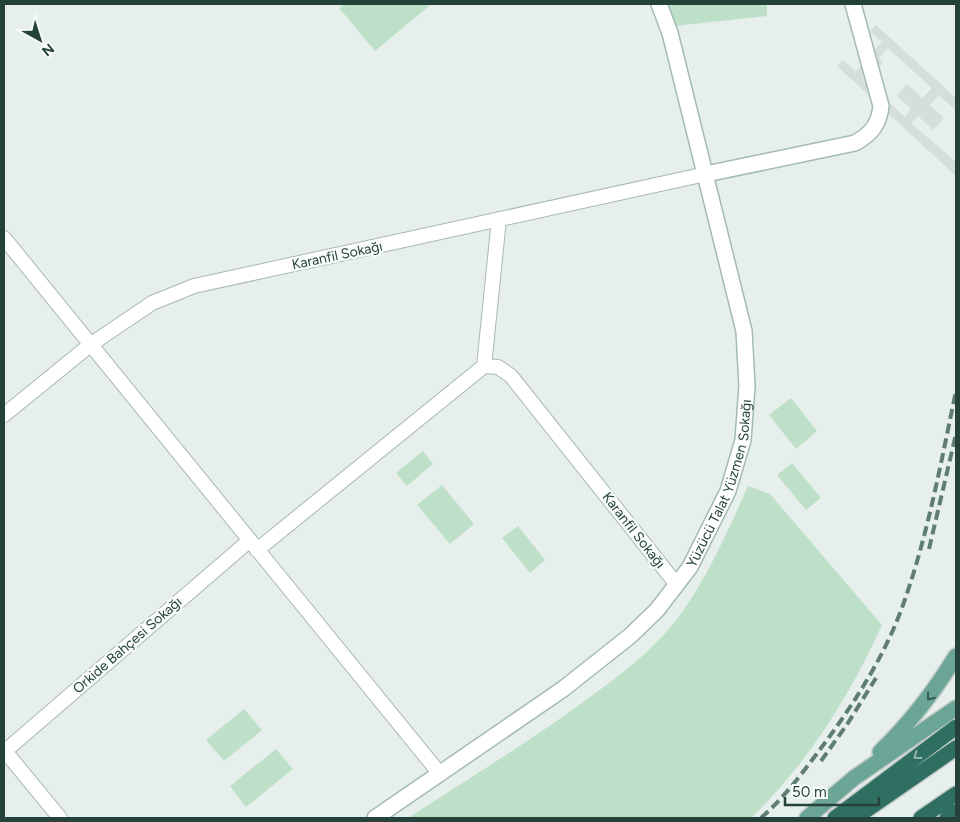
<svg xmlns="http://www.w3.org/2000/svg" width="960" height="822" viewBox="0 0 960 822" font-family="Figtree,sans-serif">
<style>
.built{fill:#d4dfda;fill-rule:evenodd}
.green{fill:#bfe0c8}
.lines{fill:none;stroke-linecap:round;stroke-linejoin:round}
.street-casing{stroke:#a8b8b2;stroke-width:16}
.secondary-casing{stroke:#a4bbb3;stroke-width:18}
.primary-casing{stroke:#c2cac8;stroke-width:18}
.highway-casing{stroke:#c2cac8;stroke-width:18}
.street{stroke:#fff;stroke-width:14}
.secondary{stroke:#fff;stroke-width:15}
.primary{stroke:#6aa596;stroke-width:15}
.highway{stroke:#2f6f62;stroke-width:15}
.rail{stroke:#5f7d75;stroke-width:4;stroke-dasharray:10 5;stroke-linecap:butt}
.oneway{stroke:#365b51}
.oneway2{stroke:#93b5ae}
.labels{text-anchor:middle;stroke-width:4.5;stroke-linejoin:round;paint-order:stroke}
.street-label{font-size:14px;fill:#24423a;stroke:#f7fbf9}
</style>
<rect width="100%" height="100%" fill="#e6efeb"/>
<path class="built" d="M876,25L956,98V111L939,95L930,105L944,118L933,130L918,116L911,123L956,162V176L837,66L843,60L856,71L882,42L870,31ZM888,48L932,88L922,98L907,84L897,96L911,109L905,117L862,77L871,67L875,71L883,62L879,58Z"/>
<path class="green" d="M344,4H427L429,6L375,51L339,8Z
M666,4H767V16L675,26Z
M791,398L817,431L796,449L769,415Z
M423,451L433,464L407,486L396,473Z
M792,463L821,498L806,510L777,475Z
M442,485L474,524L450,544L417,505Z
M748,486L770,494L882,625C849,697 808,763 751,818H408C465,781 524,745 579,705C618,677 658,648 685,608C711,570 729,528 748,486Z
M518,526L545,560L530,573L502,538Z
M244,709L262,730L224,761L206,740Z
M276,749L293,769L246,807L230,786Z"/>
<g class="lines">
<g class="street-casing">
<path id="street" d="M4,238L440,774
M484,366L499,219
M4,415L90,345L152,303L194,286L706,174
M257,550L484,366L498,367L511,376L677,585
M4,750L60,818
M4,752L250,540"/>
</g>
<g class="secondary-casing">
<g id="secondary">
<path d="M706,174L855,143C871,134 879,125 881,106L853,4"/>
<path id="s1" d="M375,818L563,689L630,636L657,610L690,567L728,491L743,440L747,386L744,331L670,33L659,4"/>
</g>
</g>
<g class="primary-casing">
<path id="primary" d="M880,752C910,723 934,692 956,656
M807,818L854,778L956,708"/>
</g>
<g class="highway-casing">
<path id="highway" d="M835,818L956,727
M855,818L956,748
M921,818L956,794
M947,818L956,812"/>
</g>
<use href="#street" class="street"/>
<use href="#secondary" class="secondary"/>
<use href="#primary" class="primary"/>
<use href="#highway" class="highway"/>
<path class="rail" d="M929,549L956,434
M821,761L848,723L876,678
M761,818C786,796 807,767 827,740C857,699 886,653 903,605C928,535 941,462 956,391"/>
</g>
<defs><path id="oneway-chevron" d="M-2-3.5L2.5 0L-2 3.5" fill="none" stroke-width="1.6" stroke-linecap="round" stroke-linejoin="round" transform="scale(1.25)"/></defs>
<use class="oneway" href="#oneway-chevron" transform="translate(930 697) rotate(128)"/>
<use class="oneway2" href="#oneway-chevron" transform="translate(917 756) rotate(144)"/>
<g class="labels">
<g class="street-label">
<text transform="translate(337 255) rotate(-12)" y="5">Karanfil Sokağı</text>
<text dy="5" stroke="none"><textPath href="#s1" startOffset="495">Yüzücü Talat Yüzmen Sokağı</textPath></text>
<text transform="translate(634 530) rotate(52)" y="5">Karanfil Sokağı</text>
<text transform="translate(127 645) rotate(-41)" y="5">Orkide Bahçesi Sokağı</text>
</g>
</g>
<rect width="960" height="822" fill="none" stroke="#24423a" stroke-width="10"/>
<g transform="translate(40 40) rotate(141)" stroke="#f7fbf9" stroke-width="4" paint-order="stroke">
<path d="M0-4L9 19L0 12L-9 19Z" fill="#24423a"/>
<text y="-8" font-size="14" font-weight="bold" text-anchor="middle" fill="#24423a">N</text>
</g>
<path d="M785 797v8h94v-8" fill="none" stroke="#24423a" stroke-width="2.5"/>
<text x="792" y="797" font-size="15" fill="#24423a" stroke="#f7fbf9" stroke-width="4" paint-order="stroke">50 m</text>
</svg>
